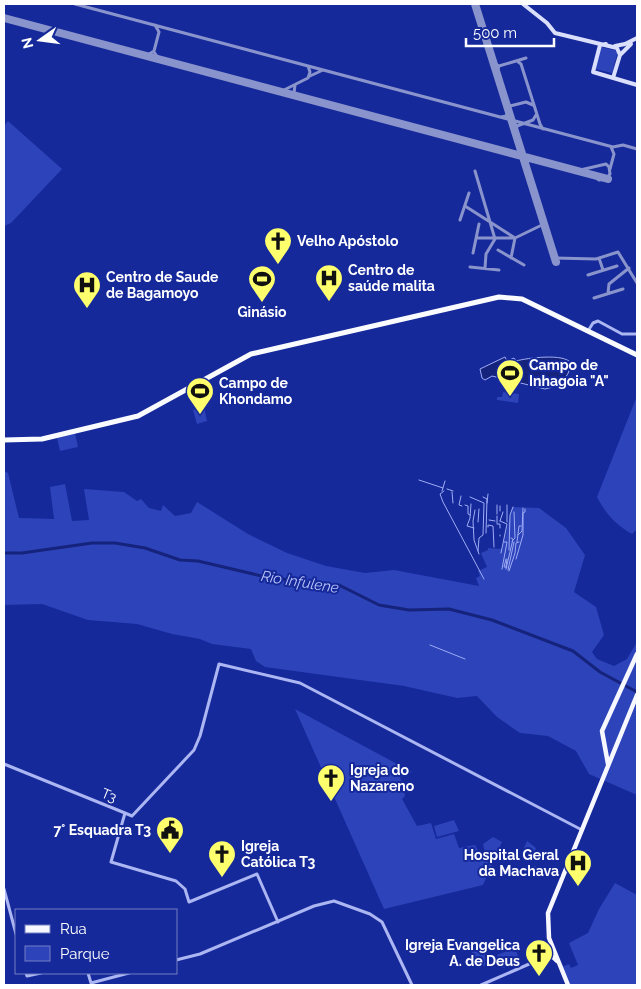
<svg xmlns="http://www.w3.org/2000/svg" width="641" height="989" viewBox="0 0 641 989" font-family="Raleway,sans-serif">
<style>
.green{fill:#2d43ba}
.water{fill:#15237c;stroke:#9eacf5}
.lines{fill:none;stroke-linecap:round;stroke-linejoin:round}
.stream{stroke:#9eacf5;stroke-width:1}
.river{stroke:#15237c;stroke-width:3}
.taxiway{stroke:#8a94cc;stroke-width:3}
.runway{stroke:#8a94cc;stroke-width:8}
.tertiary{stroke:#abb6f2;stroke-width:3}
.secondary{stroke:#dadffc;stroke-width:4}
.primary{stroke:#f6f7ff;stroke-width:4.5}
.trunk{stroke:#fafbff;stroke-width:5}
.labels{text-anchor:middle;stroke-width:4;stroke-linejoin:round;paint-order:stroke}
.poi-label{font-size:14px;font-weight:bold;fill:#fff;stroke:#16299a;text-anchor:start}
.street-label{font-size:14px;fill:#fff;stroke:#16299a}
.water-label{font-size:15px;font-style:italic;fill:#b8c2f9;stroke:#16299a}
</style>
<rect width="100%" height="100%" fill="#16299a"/>
<path class="green" d="M601,47L618,51L612,73L595,69Z
M8,121L62,169L11,223L4,226V126Z
M89,276L92,290L80,292L78,278Z
M503,392L519,394L518,403L497,400V397H502Z
M637,396V529L632,534C615,524 606,514 597,497Z
M204,407L207,421L197,424L193,410Z
M75,433L78,447L60,451L57,438Z
M4,471L8,473L19,518L54,519L50,487L65,484L72,521L89,520L84,489L124,492L137,501L141,499L149,508L161,511L163,505L175,516L191,513L197,502L248,534L287,553L326,566L365,573L394,570L479,586L476,578L480,576L478,571L487,567L481,553L488,550V548L502,549L512,507L539,508L566,528L585,555L574,592L596,607L604,635L592,652L597,659L614,666L627,659L637,642V795L589,774L576,751L548,736L520,733L497,717L477,696L457,698L404,686L265,667L256,661L251,649L212,644L200,639L172,634L137,624L88,620L42,604L4,605Z
M295,709L412,772L400,777L405,796L402,799L417,826L431,823L436,839L454,834L459,848L475,845L481,856L485,853L483,844L493,837L502,842L483,885L384,909Z
M454,820L459,831L437,837L434,826Z
M527,841L536,848L533,858L521,854Z
M615,883L637,895V985H569L562,967L569,964L571,968L578,965L569,943L588,933L599,909Z
M482,946L490,963L479,968L471,950Z
M515,948L520,961L503,968L497,955Z"/>
<path class="water" d="M505,357L507,361L514,358L516,361C527,358 564,353 571,363C569,378 560,386 545,389L492,376L485,380L482,378L480,369Z"/>
<g class="lines">
<path class="stream" d="M419,480L443,488
M447,489L453,491
M442,491L445,481
M444,491L440,494L443,502L484,579
M452,492L453,503
M461,496L459,505L462,506
M470,497L484,503L483,535L479,538L478,551
M483,497L487,499L486,533
M487,503L488,494
M471,504L470,518L467,526L474,528
M465,505L468,506V514L470,515
M500,506V511
M475,510L473,521L474,540L479,554
M497,514V505
M497,516V523
M489,520L495,521
M500,521L507,524L501,553
M500,521L503,512
M478,522L479,509
M507,522V505
M497,524H500V528
M488,527V525L493,526L494,547
M500,535V536
M518,535L522,531L523,508
M512,541L515,538L514,512
M517,542L519,526H521
M509,550L510,515L513,507
M506,559L504,567H507
M516,559L523,535V513L525,512V509
M506,567L507,559
M502,569L507,542H504
M506,569L513,539L511,538
M508,570L514,542
M509,571L515,553L516,543L519,542
M430,645L465,659
M535,877V867"/>
<path class="river" d="M4,553H22L92,543H115L145,548L180,560L198,561L266,577L298,581L311,586L339,585L379,605L409,610L449,609L492,620L573,651L600,672L637,692"/>
<path class="taxiway" d="M75,4L613,147L623,145L637,149
M4,18L6,19
M154,52L159,59
M146,56L154,51L159,32L155,25
M517,61L521,64L540,124L543,129
M494,63L499,66L497,72
M499,66L526,58
M310,76L323,70
M295,85L294,93L299,97
M280,92L308,78L310,72L308,66
M506,100L510,106L526,102L533,105
M501,117L506,116L510,109
M516,131L517,126L533,120L536,115
M610,169L614,154L611,147
M475,171L495,239L486,254L485,268
M576,171L606,164L609,167L610,174L606,179L599,180L594,176
M465,206L515,238L511,258
M460,220L469,193
M476,238H515L544,224
M498,250L524,265
M473,253L479,224
M555,258L596,259L618,252L637,283
M599,258L603,270
M470,267L499,270
M588,275L617,266
M608,293L609,284L629,268
M594,298L623,289"/>
<path class="runway" d="M475,4L556,262
M4,18L608,179"/>
<path class="tertiary" d="M588,331L593,323L598,321L622,334H637
M4,764L125,813L111,862L176,881L185,889L189,902L257,874L278,922
M125,813L132,816L194,750L200,736L219,664L300,683L582,830
M4,889L16,934
M176,960L200,954L314,906L334,901L370,914L382,922L412,985
M26,973L27,976L41,973
M88,973L91,983L129,973
M481,985L543,958L554,951"/>
<path class="secondary" d="M523,4L547,23L555,33L617,48L620,55L613,78
M606,44L600,45L593,72L637,85
M615,46L625,44L637,38
M620,55L631,44"/>
<path class="primary" d="M608,764L602,731L637,654
M543,958L553,957L557,961
M568,985L549,938L548,913L637,695"/>
<path class="trunk" d="M4,440L42,439L138,416L251,354L499,297L522,299L637,355"/>
</g>
<defs>
<g id="church-pin" transform="scale(1.4375)"><path d="M0 17L-7.5 6A9.5 9.5 0 1 1 7.5 6Z" fill="#feff6c" stroke="#16299a"/><path d="M-1.2-6h2.4v3.5h3.3v2.4h-3.3V6h-2.4V-.1h-3.3v-2.4h3.3Z" fill="#111"/></g>
<g id="hospital-pin" transform="scale(1.4375)"><path d="M0 17L-7.5 6A9.5 9.5 0 1 1 7.5 6Z" fill="#feff6c" stroke="#16299a"/><path d="M-5-5h3v3.5h4V-5h3V5h-3V1.5h-4V5h-3Z" fill="#111"/></g>
<g id="stadium-pin" transform="scale(1.4375)"><path d="M0 17L-7.5 6A9.5 9.5 0 1 1 7.5 6Z" fill="#feff6c" stroke="#16299a"/><path d="M0-5a6.5 5 0 1 0 0 10a6.5 5 0 1 0 0-10ZM-3.5-1.8h7v3.6h-7Z" fill="#111"/></g>
<g id="civic-pin" transform="scale(1.4375)"><path d="M0 17L-7.5 6A9.5 9.5 0 1 1 7.5 6Z" fill="#feff6c" stroke="#16299a"/><path d="M-.6-6.5H3V-4.5H.6V-3L4-1V1h2V6H-6V1h2V-1L-.6-3ZM-1.2 2.5V6h2.4V2.5Z" fill="#111"/></g>
</defs>
<g fill-rule="evenodd">
<use href="#church-pin" x="278" y="241"/>
<use href="#hospital-pin" x="329" y="278"/>
<use href="#stadium-pin" x="262" y="279"/>
<use href="#hospital-pin" x="87" y="285"/>
<use href="#stadium-pin" x="510" y="373"/>
<use href="#stadium-pin" x="200" y="391"/>
<use href="#church-pin" x="331" y="778"/>
<use href="#civic-pin" x="170" y="830"/>
<use href="#church-pin" x="222" y="854"/>
<use href="#hospital-pin" x="578" y="863"/>
<use href="#church-pin" x="539" y="953"/>
</g>
<g class="labels">
<g class="poi-label">
<text x="297" y="246">Velho Apóstolo</text>
<text x="348" y="275">Centro de<tspan x="348" dy="16">saúde malita</tspan></text>
<text x="106" y="282">Centro de Saude<tspan x="106" dy="16">de Bagamoyo</tspan></text>
<text x="262" y="317" text-anchor="middle">Ginásio</text>
<text x="529" y="370">Campo de<tspan x="529" dy="16">Inhagoia "A"</tspan></text>
<text x="219" y="388">Campo de<tspan x="219" dy="16">Khondamo</tspan></text>
<text x="350" y="775">Igreja do<tspan x="350" dy="16">Nazareno</tspan></text>
<text x="151" y="835" text-anchor="end">7° Esquadra T3</text>
<text x="241" y="851">Igreja<tspan x="241" dy="16">Católica T3</tspan></text>
<text x="559" y="860" text-anchor="end">Hospital Geral<tspan x="559" dy="16">da Machava</tspan></text>
<text x="520" y="950" text-anchor="end">Igreja Evangelica<tspan x="520" dy="16">A. de Deus</tspan></text>
</g>
<g class="street-label">
<text transform="translate(109 795) rotate(22)" y="5">T3</text>
</g>
<g class="water-label">
<text transform="translate(300 582) rotate(9)" y="5">Rio Infulene</text>
</g>
</g>
<rect width="641" height="989" fill="none" stroke="#ffffff" stroke-width="10"/>
<rect x="15" y="909" width="162" height="65" fill="#16299a" stroke="#737fc2"/>
<rect x="25" y="925" width="25" height="8" fill="#f6f7ff" stroke="#737fc2"/>
<text x="60" y="934" font-size="15" fill="#ffffff">Rua</text>
<rect x="25" y="946" width="25" height="15" fill="#2d43ba" stroke="#737fc2"/>
<text x="60" y="959" font-size="15" fill="#ffffff">Parque</text>
<g transform="translate(40 40) rotate(256)" stroke="#16299a" stroke-width="4" paint-order="stroke">
<path d="M0-4L9 19L0 12L-9 19Z" fill="#ffffff"/>
<text y="-8" font-size="14" font-weight="bold" text-anchor="middle" fill="#ffffff">N</text>
</g>
<path d="M466 38v8h88v-8" fill="none" stroke="#ffffff" stroke-width="2.5"/>
<text x="473" y="38" font-size="15" fill="#ffffff" stroke="#16299a" stroke-width="4" paint-order="stroke">500 m</text>
</svg>
